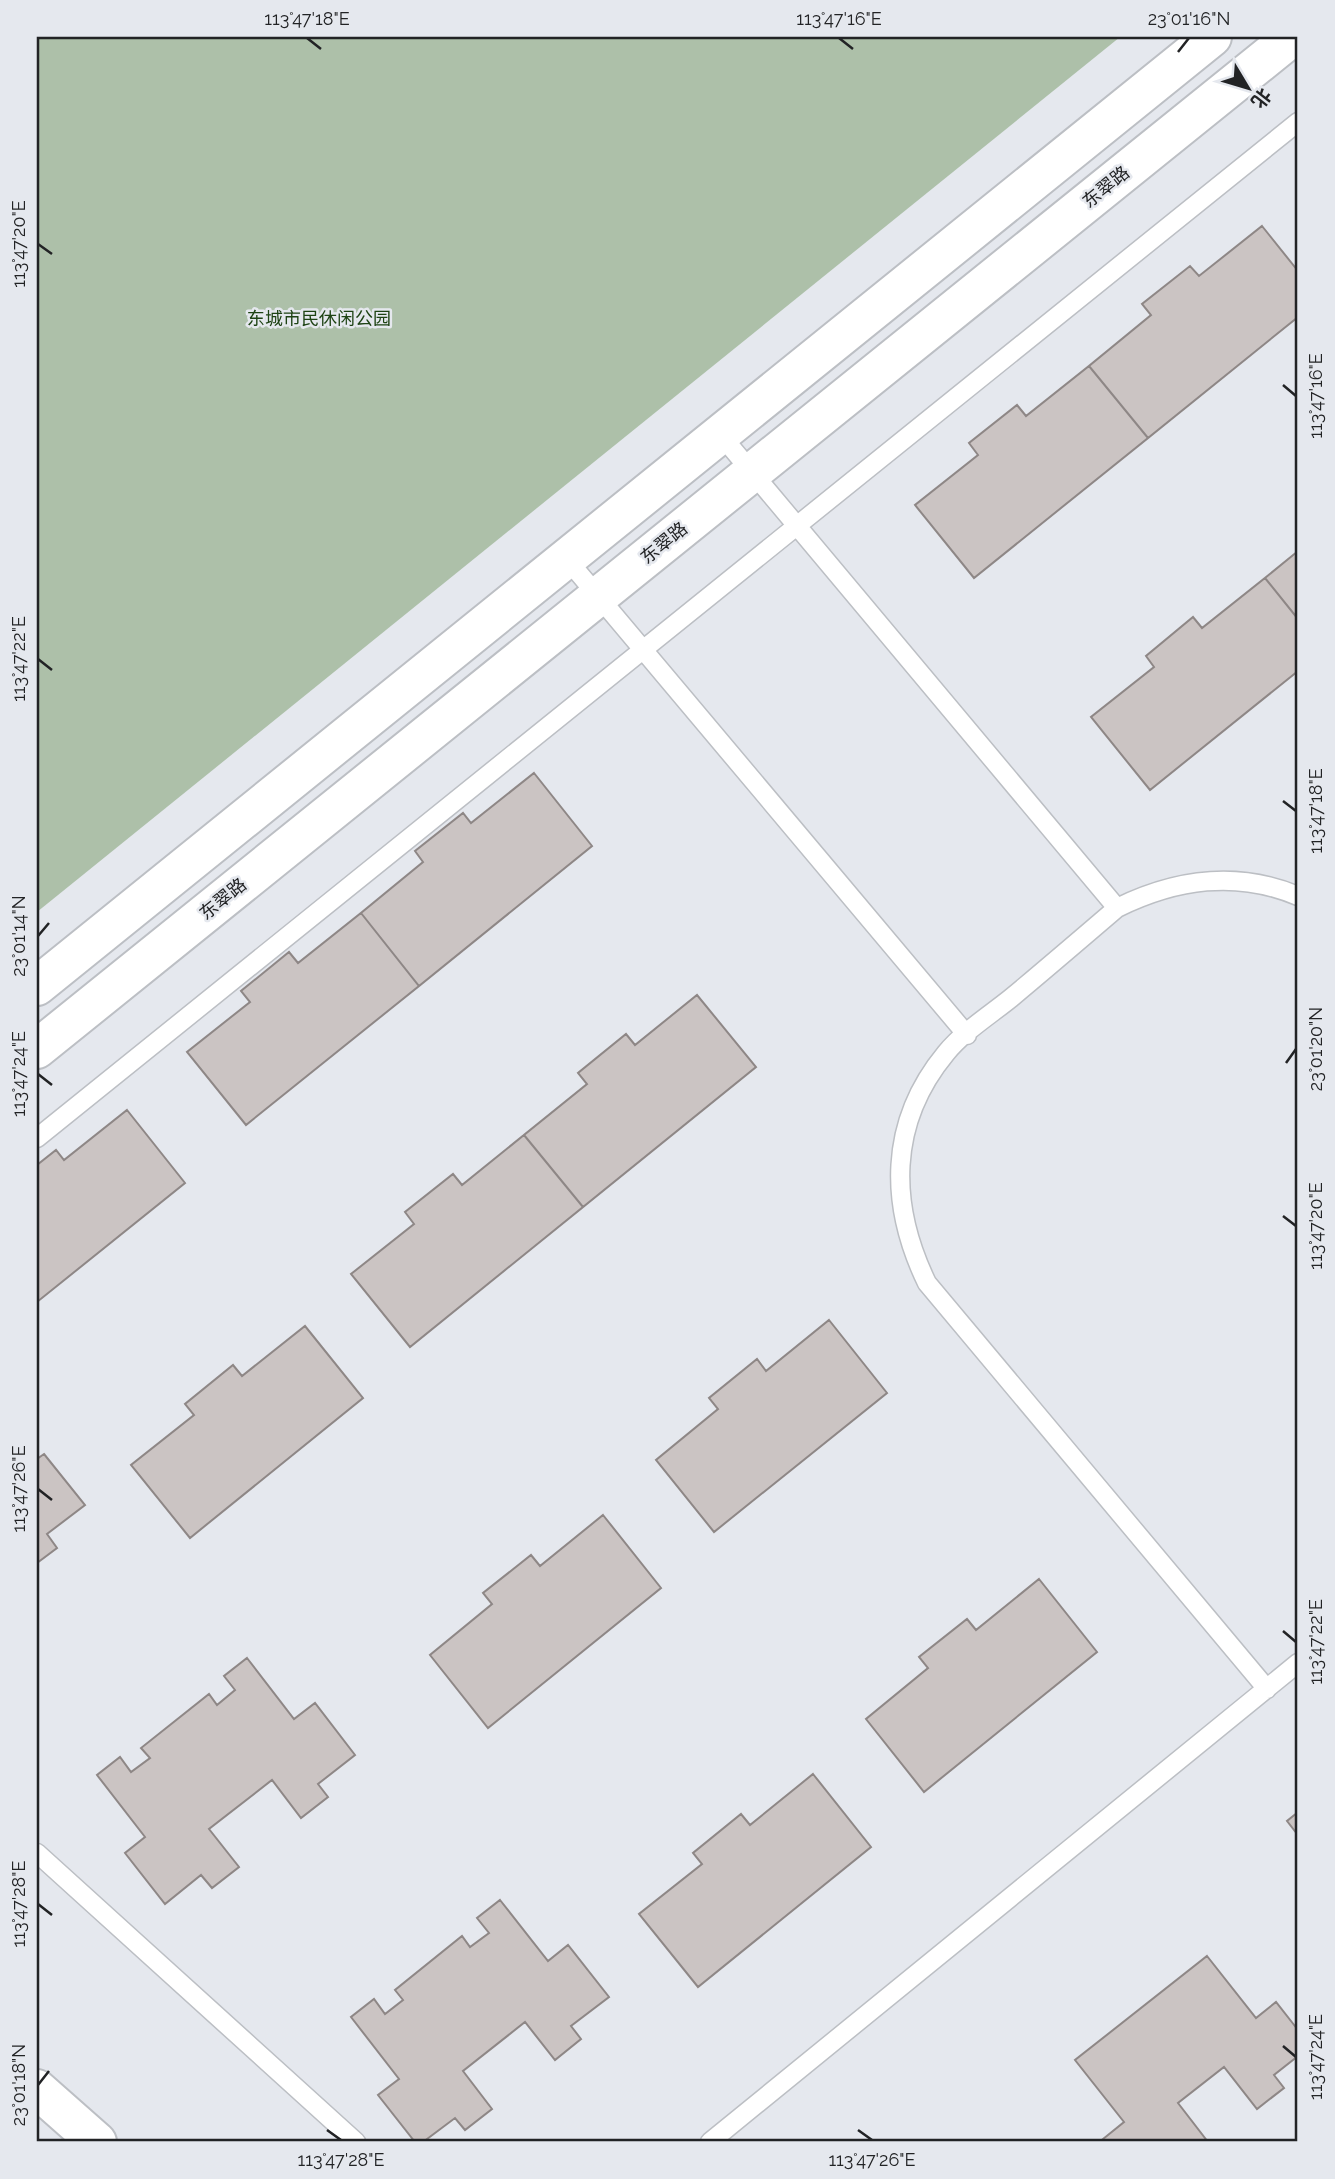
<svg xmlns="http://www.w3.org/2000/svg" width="1335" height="2179" viewBox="0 0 1335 2179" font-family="Raleway,'Noto Sans SC',sans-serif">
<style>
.green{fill:#adc0a9}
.building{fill:#cbc4c3;stroke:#8e8786;stroke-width:2}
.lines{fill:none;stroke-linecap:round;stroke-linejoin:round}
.lane-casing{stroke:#bcbfc4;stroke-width:21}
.secondary-casing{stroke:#bcbfc4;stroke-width:42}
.lane{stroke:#fff;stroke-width:18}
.secondary{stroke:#fff;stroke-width:38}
.ticks{fill:none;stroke:#222325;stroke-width:2.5}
.labels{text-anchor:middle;stroke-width:5;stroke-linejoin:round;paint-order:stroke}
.street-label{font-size:18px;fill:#222325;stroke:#e5e8ee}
.park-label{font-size:18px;fill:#1e4314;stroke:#e5e8ee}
.neatline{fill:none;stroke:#222325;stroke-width:2.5}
.ticks-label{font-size:18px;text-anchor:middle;fill:#222325}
</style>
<rect width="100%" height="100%" fill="#e5e8ee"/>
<path class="green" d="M37,37H1120L37,912Z"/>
<path class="building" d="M1262,226L1298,271V317L1148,438L1089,366L1151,315L1142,304L1190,266L1199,276Z
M1089,366L1148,438L974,578L915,505L978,455L969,443L1017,405L1026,416Z
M1298,551V619L1265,578Z
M1265,578L1298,619V671L1150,790L1091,717L1154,667L1146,656L1193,617L1202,628Z
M534,773L592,846L419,986L361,913L423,862L415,851L463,813L471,823Z
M361,913L419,986L246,1125L187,1052L250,1002L241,991L289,952L298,963Z
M697,995L756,1067L583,1207L524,1135L587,1084L578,1073L626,1034L635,1045Z
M127,1110L185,1183L37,1302V1165L56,1150L64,1160Z
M524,1135L583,1207L410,1347L351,1274L414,1224L405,1212L453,1174L462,1185Z
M829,1320L887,1393L714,1532L656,1460L718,1409L709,1398L757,1359L766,1371Z
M305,1326L363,1398L190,1538L131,1465L194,1415L185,1404L233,1365L242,1376Z
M44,1454L85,1505L47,1534L57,1548L37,1563V1459Z
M603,1515L661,1588L488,1728L430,1655L492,1604L483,1593L531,1555L540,1566Z
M1039,1579L1097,1652L924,1792L866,1719L928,1668L919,1657L967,1619L976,1630Z
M247,1658L294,1719L315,1703L355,1755L318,1784L328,1797L301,1818L272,1780L209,1829L239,1867L212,1888L201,1875L165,1904L125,1853L145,1837L97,1775L120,1757L131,1772L150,1758L141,1748L209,1694L217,1705L235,1690L224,1676Z
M813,1774L871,1847L698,1987L639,1914L702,1864L693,1853L741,1814L750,1825Z
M1298,1812V1835L1287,1821Z
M500,1900L548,1961L568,1945L609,1997L571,2026L581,2039L555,2060L525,2022L463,2071L492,2109L465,2130L455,2118L423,2142H415L378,2095L399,2079L351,2017L374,1999L385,2014L403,2000L395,1990L462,1936L470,1947L489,1933L477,1918Z
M1207,1956L1256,2018L1276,2002L1298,2030V2056L1274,2075L1284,2088L1257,2109L1224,2067L1178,2103L1208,2142H1106L1103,2139L1124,2122L1075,2060Z"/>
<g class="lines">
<g class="lane-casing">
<path id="lane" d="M720,434L1117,908
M566,558L967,1035
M37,1138L1298,122
M1267,1689L927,1283C889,1205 888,1123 946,1053C963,1032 990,1015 1011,998C1047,968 1082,938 1117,908C1176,879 1236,870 1298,896
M37,1853L356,2142
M710,2142L1298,1663"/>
</g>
<g class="secondary-casing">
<path id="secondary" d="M37,986L1212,37
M37,1049L1292,37
M37,2089L97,2142"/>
</g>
<use href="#lane" class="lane"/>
<use href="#secondary" class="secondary"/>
</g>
<path class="ticks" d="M307,38L321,49M839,38L853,49M1178,52L1189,38M38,244L52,254M1283,385L1296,396M38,659L52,670M1283,801L1296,811M38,936L49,923M1286,1063L1296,1049M38,1074L52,1085M1283,1216L1296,1226M38,1489L52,1500M1283,1631L1296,1642M38,1904L52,1915M1283,2046L1296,2057M38,2085L49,2071M327,2130L341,2140M858,2130L872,2140"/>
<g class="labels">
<g class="street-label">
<text transform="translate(1106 187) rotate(-39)" y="6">东翠路</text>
<text transform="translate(664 543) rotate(-39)" y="6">东翠路</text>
<text transform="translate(223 899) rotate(-39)" y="6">东翠路</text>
</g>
<g class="park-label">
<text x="319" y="325">东城市民休闲公园</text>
</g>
</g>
<rect width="1335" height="2179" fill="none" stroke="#e5e8ee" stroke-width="77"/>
<g transform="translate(1248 88) rotate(128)" stroke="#e5e8ee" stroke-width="5" paint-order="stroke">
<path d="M0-5L12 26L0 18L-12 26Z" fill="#222325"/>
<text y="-10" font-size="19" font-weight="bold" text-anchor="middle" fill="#222325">北</text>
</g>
<rect x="38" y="38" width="1258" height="2102" class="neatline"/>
<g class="ticks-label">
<text x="307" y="25">113°47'18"E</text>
<text x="839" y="25">113°47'16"E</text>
<text x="1189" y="25">23°01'16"N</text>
<text transform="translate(19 244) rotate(-90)" y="6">113°47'20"E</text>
<text transform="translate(1316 396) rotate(-90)" y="6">113°47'16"E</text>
<text transform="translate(19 659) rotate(-90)" y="6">113°47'22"E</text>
<text transform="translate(1316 811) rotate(-90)" y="6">113°47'18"E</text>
<text transform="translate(19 936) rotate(-90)" y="6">23°01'14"N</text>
<text transform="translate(1316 1049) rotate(-90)" y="6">23°01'20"N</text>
<text transform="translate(19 1074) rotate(-90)" y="6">113°47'24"E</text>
<text transform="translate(1316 1226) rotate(-90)" y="6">113°47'20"E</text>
<text transform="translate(19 1489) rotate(-90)" y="6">113°47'26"E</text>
<text transform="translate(1316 1642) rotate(-90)" y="6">113°47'22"E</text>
<text transform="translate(19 1904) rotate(-90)" y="6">113°47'28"E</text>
<text transform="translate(1316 2057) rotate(-90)" y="6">113°47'24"E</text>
<text transform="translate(19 2085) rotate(-90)" y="6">23°01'18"N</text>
<text x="341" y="2166">113°47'28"E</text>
<text x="872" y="2166">113°47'26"E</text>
</g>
</svg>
